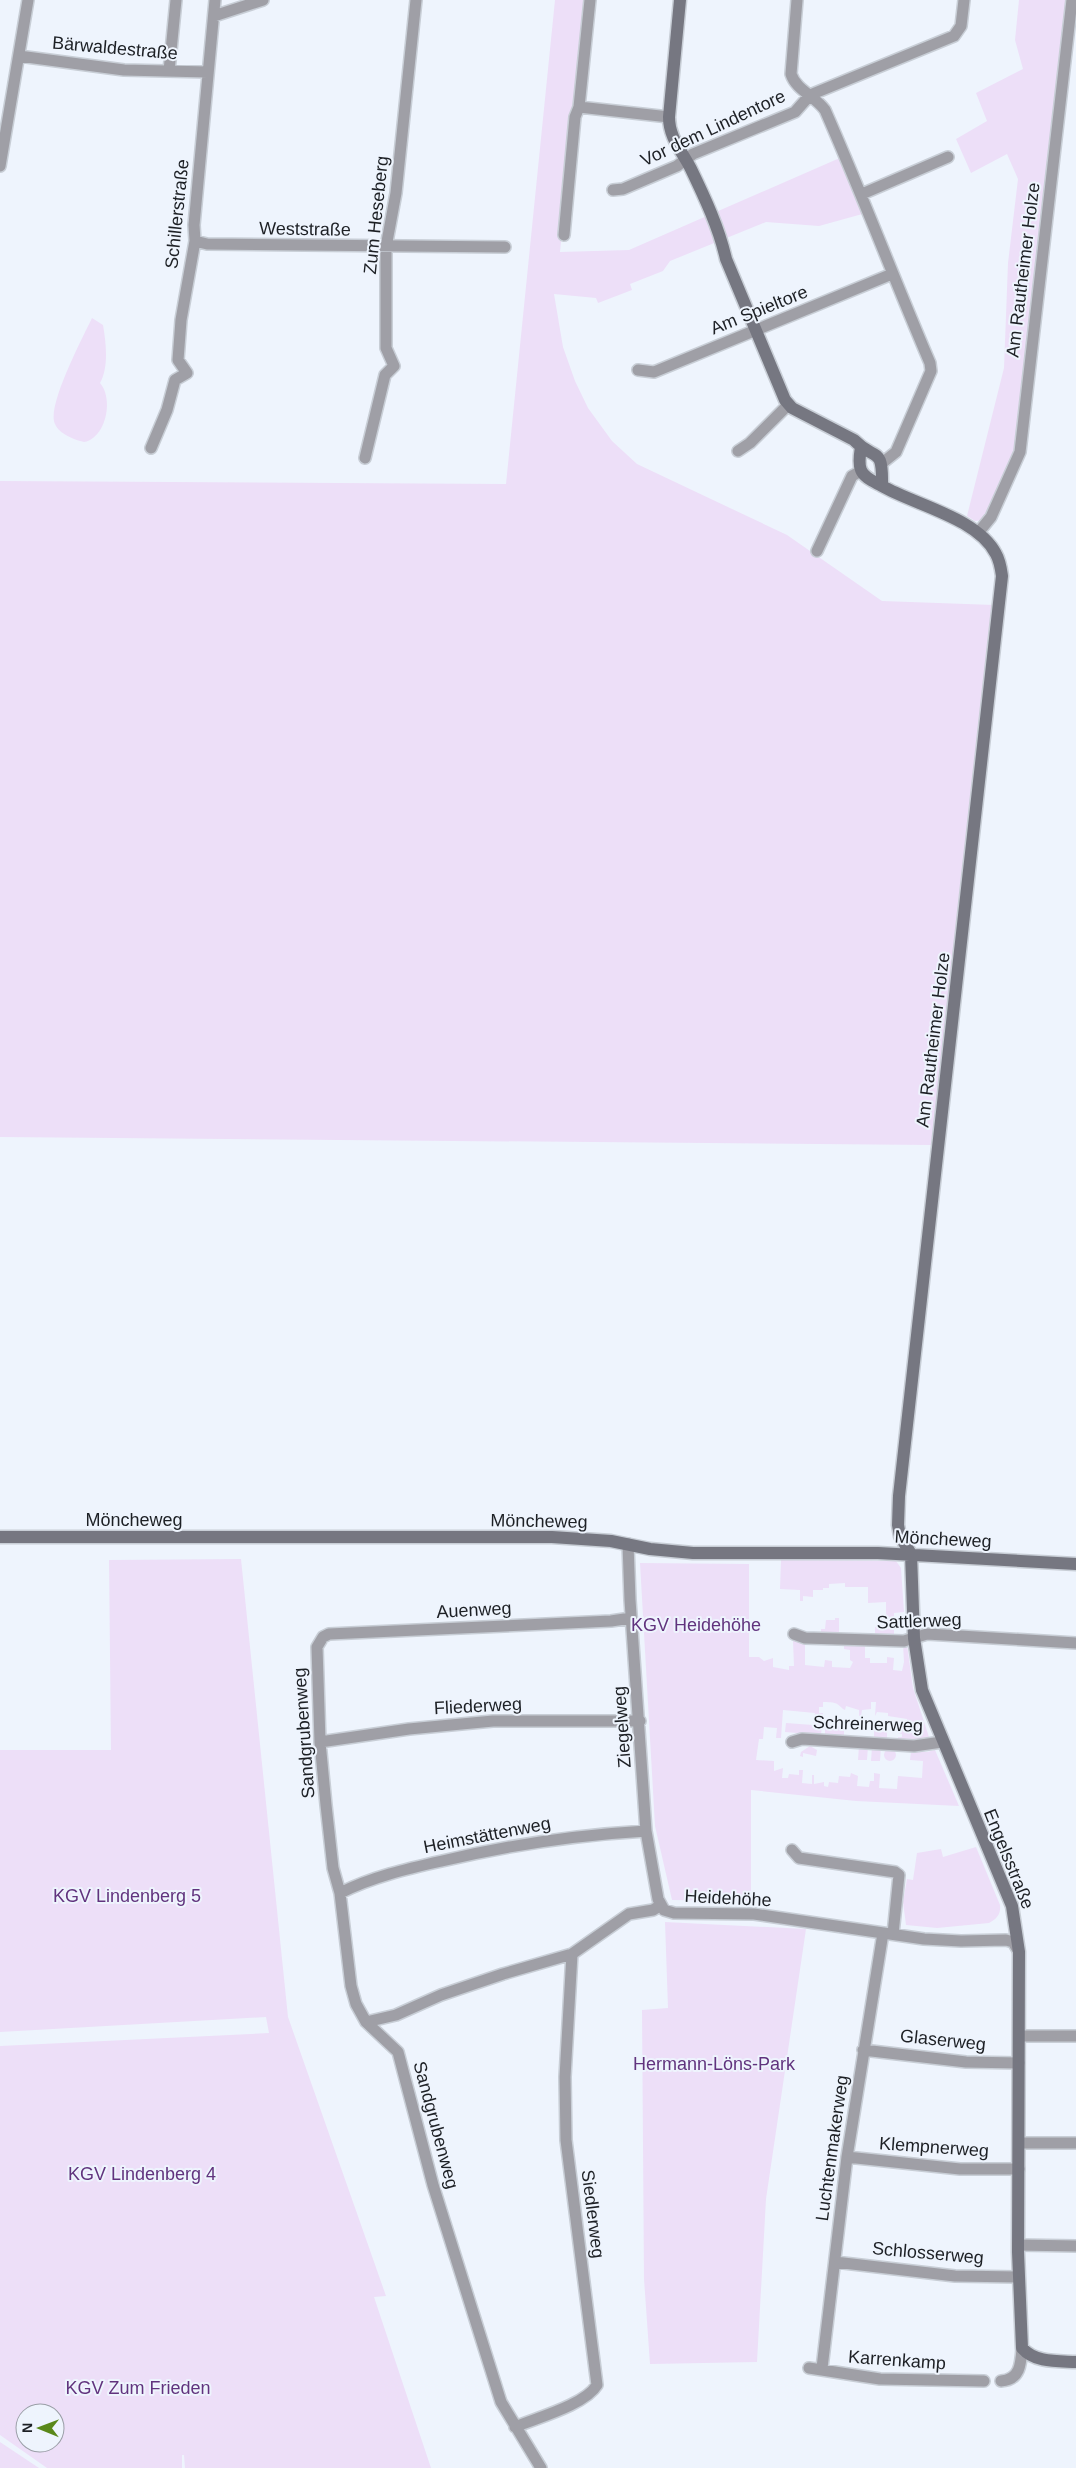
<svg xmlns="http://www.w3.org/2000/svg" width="1076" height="2468" viewBox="0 0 1076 2468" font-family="Helvetica,sans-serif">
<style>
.green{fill:#eddff8;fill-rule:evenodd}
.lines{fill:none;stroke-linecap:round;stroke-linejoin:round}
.street-casing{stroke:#c8ced6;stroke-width:14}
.secondary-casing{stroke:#c8ced6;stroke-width:15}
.street{stroke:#9f9fa6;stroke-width:11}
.secondary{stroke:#767781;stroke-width:12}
.labels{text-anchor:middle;stroke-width:4;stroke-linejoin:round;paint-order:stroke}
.street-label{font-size:18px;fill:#1d2025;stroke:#eef4fd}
.park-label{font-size:18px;fill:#61337e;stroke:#eef4fd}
</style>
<rect width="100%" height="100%" fill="#eef4fd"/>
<path class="green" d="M555,0H584L560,252L629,250L842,157L866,213L819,226L766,222L670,261L663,271L630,284L632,290L598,303L596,298L554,294L563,347L575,381L588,408L612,441L637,464L787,535L882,601L994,605L931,1145L0,1137V481L506,484Z
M1019,0H1068L1013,458L984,520L975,521L967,516L1004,368L1008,263L1018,179L1007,154L971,173L956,139L987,121L976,93L1023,69L1015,40Z
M92,318L103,325C106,342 109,367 100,383C114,399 106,438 84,442C75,440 59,434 55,424C46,407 83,337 92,318Z
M241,1559L288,2017L386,2296L374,2297L431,2468H185L184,2455H182V2468H47L0,2435V2046L269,2033L266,2017L0,2032V1750H111L109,1560ZM25,2413H55V2443H25Z
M781,1560L896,1561L901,1568L904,1612L894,1613V1635H875V1627L886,1624V1602L868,1603V1587H845V1583L829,1584V1588H823V1590H813V1597L803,1596V1601H800V1590L780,1589Z
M640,1563L749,1564V1657H759L764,1661L773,1658V1667L789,1670V1666H794L793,1641L805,1642V1665L824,1667L825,1660L832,1661V1667L850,1668L853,1662L850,1660V1650L844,1649V1643L876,1644V1646H865V1658H870V1663H887V1657L894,1658L893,1670L902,1671L904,1662L903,1644L907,1645L913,1688L929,1737L913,1740H898V1737H902V1734L898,1733L899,1730H907V1719L888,1716V1713L877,1712L875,1716L876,1702H871V1709L862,1710L861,1716H859V1710L846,1706L845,1710L843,1709C835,1701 835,1703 823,1702V1707H819V1713H823L821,1735L785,1732L786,1723L813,1725L815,1713L783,1710L781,1738H776L777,1728L764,1727L763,1739H759L756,1760L774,1761V1771L783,1768L782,1778H788L789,1774L799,1775V1770H803L802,1783L812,1784V1775H814V1784L824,1782V1786L828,1787L829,1782L838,1783L839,1776L850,1777L851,1773L858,1776L857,1786L869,1787L870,1781H874V1773L880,1774L879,1788L897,1789L898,1776L922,1778L923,1761L910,1760L911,1751L927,1752L935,1750L959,1806L856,1801L751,1790V1901L672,1900L655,1826Z
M835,1618H839V1634L821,1633V1629H825L826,1620H835Z
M829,1725L844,1727V1736L825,1735V1728H829Z
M874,1729L887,1732V1739L874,1738Z
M810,1746L817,1750L816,1756L803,1753V1757L800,1756L801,1752Z
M859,1746H868L867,1760H858Z
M872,1747H881L880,1761H871Z
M884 1755a6 6 0 1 1 12 0a6 6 0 1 1-12 0Z
M976,1847L1000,1905C1001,1914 997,1919 989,1923L937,1928L906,1925L903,1902L907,1879L913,1880L917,1853L941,1849L943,1857Z
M665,1922L806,1929L766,2199L757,2362L650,2364L644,2279L642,2010L668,2008Z
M0,2442L39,2468H0Z"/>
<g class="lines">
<g class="street-casing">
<path id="street" d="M797,0L791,74C796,90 815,96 825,110C862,194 894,279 930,363L931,371L896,452L881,464
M214,16L263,0
M19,56L124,70L208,72
M169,71L176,0
M579,107L590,0
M0,166L28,0
M613,190L623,189L677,166L693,154L795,112L810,95L954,36L961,26L964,0
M862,194L948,157
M564,235L575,117L579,107L669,117
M195,241L207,244L505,247
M638,370L654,372L892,274
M151,448L167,410L175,380L187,373L178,360L181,320L195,241L194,225L215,0
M738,451L750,443L788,405
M365,458L385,375L394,366L386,348V247L396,193L416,0
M978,533L991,517L1020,452L1072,0
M817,551L852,476L861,471
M628,1544L630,1600L646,1831L658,1899L664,1910L674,1913L754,1914L924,1939L961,1941L1006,1940L1013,1942L1019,1952
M794,1634L805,1638L904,1641L927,1634L1076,1643
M320,1742L409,1729L493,1721H640
M792,1742L802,1739L914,1746L942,1742
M792,1850L799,1858L895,1872L899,1875L893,1934
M340,1893C372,1877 406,1869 442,1861C509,1845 577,1835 646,1831
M366,2022L396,2015L441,1995L503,1974L572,1954L629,1914L653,1910L661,1905
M1020,2036H1076
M863,2050L966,2062L1019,2063
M1019,2143H1076
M847,2157L960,2169H1019
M1018,2245L1076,2246
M835,2262L955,2276L1019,2277
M809,2368L880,2379L984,2381
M822,2368L847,2157L883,1933
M1001,2381C1020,2380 1021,2364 1022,2348
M515,2427C536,2418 585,2405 597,2385L566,2140L565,2077L572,1954
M541,2468L501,2402L433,2185L398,2052L366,2022L356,2004L351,1986L340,1893L333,1868L326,1805L320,1742L317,1647L323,1637L329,1634L611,1621L631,1618"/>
</g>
<g class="secondary-casing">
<path id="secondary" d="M680,0L669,117C669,138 682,151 691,169C705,198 719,228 726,259L785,400L792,408L854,440C875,462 883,444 882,486
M861,447C860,454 858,463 861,470C864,478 875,482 882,486C915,505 978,518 996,554C1000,561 1001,569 1002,576L899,1496L898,1525L900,1536L911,1554L914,1638L922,1690L1012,1906L1019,1952L1018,2252L1022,2348C1035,2363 1058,2361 1076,2362
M0,1537H552L611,1541L650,1549L693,1553H878L1076,1564"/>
</g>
<use href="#street" class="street"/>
<use href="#secondary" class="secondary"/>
</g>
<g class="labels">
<g class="street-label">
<text transform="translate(115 48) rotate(5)" y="6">Bärwaldestraße</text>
<text transform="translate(713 128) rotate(-25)" y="6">Vor dem Lindentore</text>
<text transform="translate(177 214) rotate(-84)" y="6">Schillerstraße</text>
<text transform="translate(376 215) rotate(-84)" y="6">Zum Heseberg</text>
<text transform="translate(305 229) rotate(1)" y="6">Weststraße</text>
<text transform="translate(1023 270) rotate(-83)" y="6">Am Rautheimer Holze</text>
<text transform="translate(759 310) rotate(-22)" y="6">Am Spieltore</text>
<text transform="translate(933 1040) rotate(-83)" y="6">Am Rautheimer Holze</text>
<text x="134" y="1526">Möncheweg</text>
<text transform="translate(539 1521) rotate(1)" y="6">Möncheweg</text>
<text transform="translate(943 1539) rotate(3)" y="6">Möncheweg</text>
<text transform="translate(474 1610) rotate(-3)" y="6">Auenweg</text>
<text transform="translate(919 1621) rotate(-2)" y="6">Sattlerweg</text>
<text transform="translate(478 1706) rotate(-3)" y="6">Fliederweg</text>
<text transform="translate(868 1724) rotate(2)" y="6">Schreinerweg</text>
<text transform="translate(622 1727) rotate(-94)" y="6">Ziegelweg</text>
<text transform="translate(304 1733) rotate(-94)" y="6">Sandgrubenweg</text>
<text transform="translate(487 1835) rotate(-11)" y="6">Heimstättenweg</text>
<text transform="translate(1009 1859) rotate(68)" y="6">Engelsstraße</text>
<text transform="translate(728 1898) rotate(3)" y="6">Heidehöhe</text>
<text transform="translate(943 2040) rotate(6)" y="6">Glaserweg</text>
<text transform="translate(436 2125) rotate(75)" y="6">Sandgrubenweg</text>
<text transform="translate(934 2147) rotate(4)" y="6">Klempnerweg</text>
<text transform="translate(832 2148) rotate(-82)" y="6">Luchtenmakerweg</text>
<text transform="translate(593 2214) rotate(83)" y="6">Siedlerweg</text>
<text transform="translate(928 2253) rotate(5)" y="6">Schlosserweg</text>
<text transform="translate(897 2360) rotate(4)" y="6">Karrenkamp</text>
</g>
<g class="park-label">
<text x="696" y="1631">KGV Heidehöhe</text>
<text x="127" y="1902">KGV Lindenberg 5</text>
<text x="714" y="2070">Hermann-Löns-Park</text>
<text x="142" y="2180">KGV Lindenberg 4</text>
<text x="138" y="2394">KGV Zum Frieden</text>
</g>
</g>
<g transform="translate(40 2428) rotate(271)"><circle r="24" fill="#eef4fd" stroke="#9a9fa7"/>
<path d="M0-4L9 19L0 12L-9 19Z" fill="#5a881a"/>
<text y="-8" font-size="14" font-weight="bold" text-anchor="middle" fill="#1d2025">N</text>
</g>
</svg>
